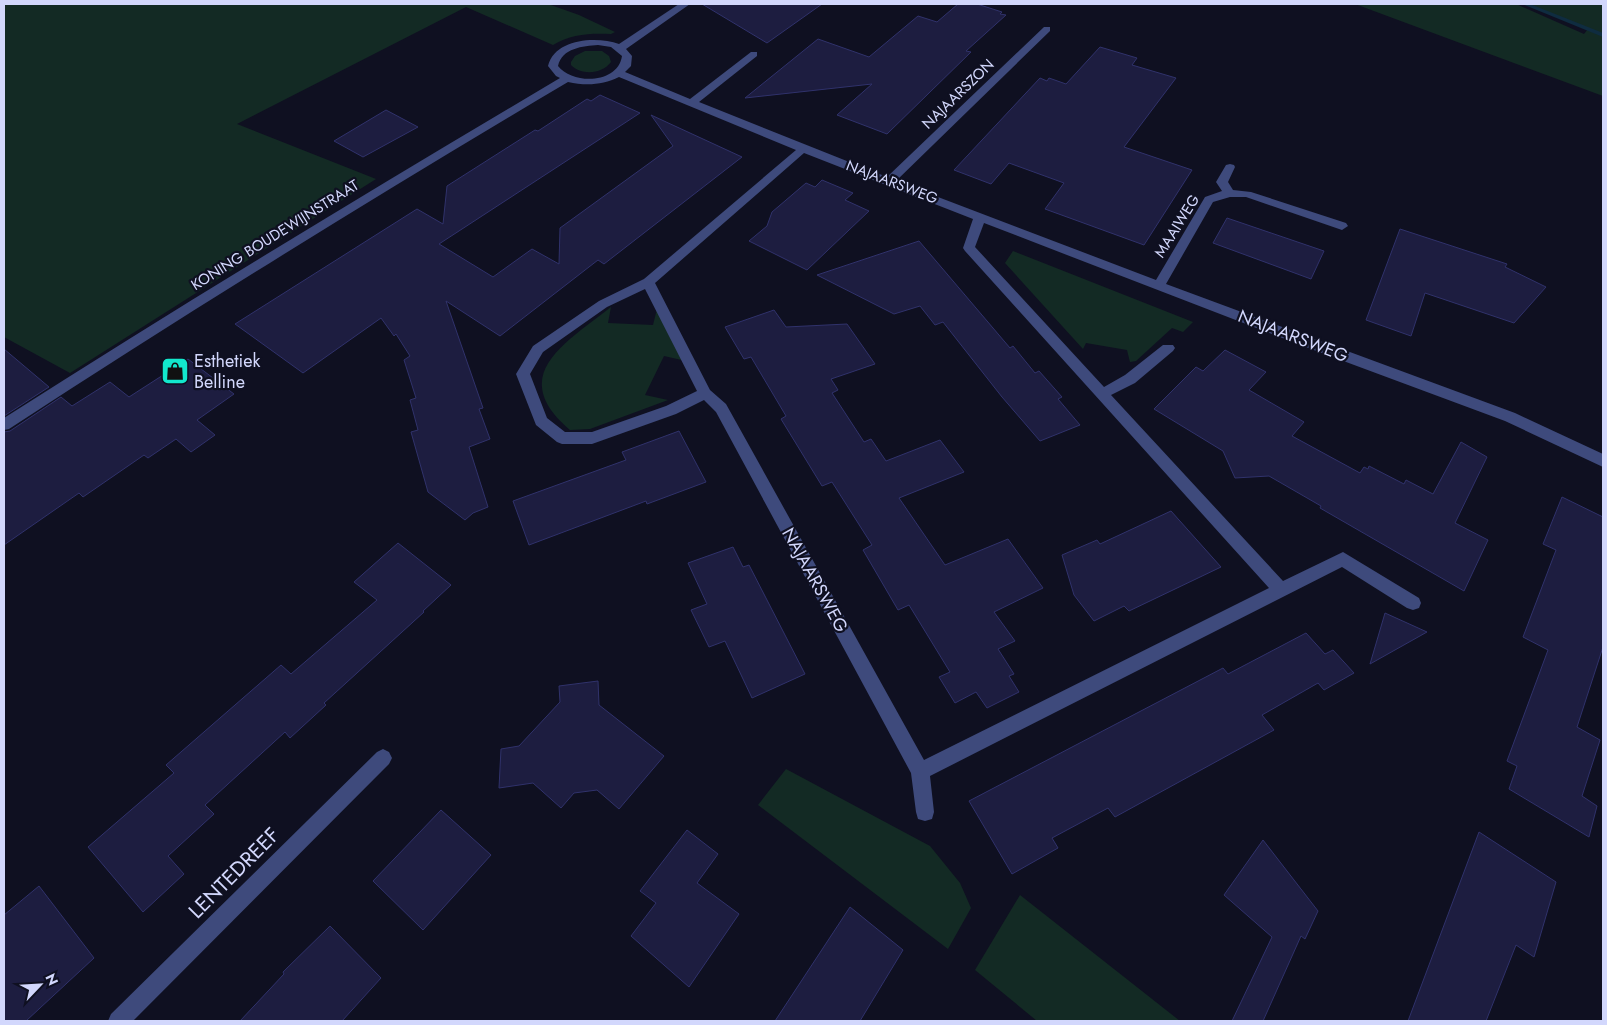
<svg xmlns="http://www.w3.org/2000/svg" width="1607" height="1025" viewBox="0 0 1607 1025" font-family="Jost,sans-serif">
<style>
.green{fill:#132a24}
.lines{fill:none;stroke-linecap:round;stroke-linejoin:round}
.stream{fill:#0f2c40;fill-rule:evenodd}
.building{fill:#1d1d40;stroke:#30326b}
.minor{fill:#3e4a7c;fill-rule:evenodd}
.labels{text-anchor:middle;stroke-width:4.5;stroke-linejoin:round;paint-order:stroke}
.far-street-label{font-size:15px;fill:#d2d7fc;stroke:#0f1021}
.street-label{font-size:18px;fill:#d2d7fc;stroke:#0f1021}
.poi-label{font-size:18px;fill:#d2d7fc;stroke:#0f1021;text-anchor:start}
.near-street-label{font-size:21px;fill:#d2d7fc;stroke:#0f1021}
</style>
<rect width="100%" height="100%" fill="#0f1021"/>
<path class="green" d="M4,4H548L579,15L615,32L611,34C590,33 571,34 553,45L466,7L237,124L376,179L70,373L4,337Z
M1355,4H1516L1584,34L1588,29L1529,4H1603V96Z
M585,51H602L609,56L611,62C602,74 582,76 571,65V62L575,56Z
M1013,251L1193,322L1183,332L1172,328L1136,361L1130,362L1127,350L1086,343L1083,349L1005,263Z
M611,307L608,323L653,325L657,309L686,361L664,356L645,395L668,400L590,429L570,430C505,375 567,342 611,307Z
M786,769L930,846L960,883L971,908L948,949L758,805Z
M1020,895L1180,1021H1037L975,970Z"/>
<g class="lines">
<path class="stream" d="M1522,4H1530L1603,33V37Z"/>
</g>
<path class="building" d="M702,4H822L767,43Z
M958,4H977L1002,12L1000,14L1006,15L966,51L971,52L887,134L837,115L872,84L745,98L818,39L869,57L918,16L937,22Z
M1100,47L1137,58L1132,65L1176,78L1124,147L1192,170L1144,245L1045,209L1064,183L1009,163L991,184L954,170L1040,78L1047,81L1049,78L1066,84Z
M600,95L640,113L439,244L493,277L532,249L559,264L560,228L673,146L651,115L742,157L604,264L598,260L500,336L446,301L483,408L479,409L490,439L469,447L488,507L473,513L465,520L428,492L411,432L418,430L410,400L416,398L404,360L410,356L396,334L394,336L381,318L303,373L235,324L417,209L443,224L447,186L535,130L538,131L587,99L591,101Z
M386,110L418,127L363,157L334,141Z
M822,180L853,193L845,200L869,211L807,270L749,241L767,226L772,212L806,183L815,187Z
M1227,218L1324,251L1311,279L1213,243Z
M1400,229L1507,264L1505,267L1546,287L1514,323L1425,293L1411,336L1366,320Z
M919,241L1010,348L1013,346L1035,373L1039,371L1062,397L1058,399L1080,425L1040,441L1002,397L943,322L935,325L920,306L894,314L817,275Z
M774,310L786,327L847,324L875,364L831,379L838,390L832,393L864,442L871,439L886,461L940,440L964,472L899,498L945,565L1008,539L1043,588L994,612L1015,641L998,649L1014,674L1009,676L1019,692L987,708L976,692L955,703L939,677L950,672L909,605L898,610L863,550L872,545L832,482L822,486L781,419L786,416L751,357L744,359L725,327Z
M4,349L49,387L4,416Z
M1225,350L1266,372L1249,390L1304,422L1292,436L1360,473L1364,467L1368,469L1369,466L1404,484L1406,480L1433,494L1461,442L1487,457L1455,523L1488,540L1464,591L1320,508L1321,506L1269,476L1235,478L1223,451L1154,409L1196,367L1203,371Z
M188,359L234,394L197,420L215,435L191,452L176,439L148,458L144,455L83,497L79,493L4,545V432L10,431L61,397L72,406L110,382L129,397Z
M679,431L706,482L647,504L646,501L529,545L513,501L626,460L622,452Z
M1562,497L1603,517V647L1577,727L1600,740L1582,796L1597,806L1589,837L1509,789L1517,766L1507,761L1548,650L1523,637L1556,550L1543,544Z
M1171,511L1221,567L1129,611L1124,606L1094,621L1074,595L1062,555L1097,540L1100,544Z
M398,543L451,585L423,611L424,612L324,703L326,705L290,738L285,732L205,805L214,814L168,856L184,874L143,912L88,847L174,773L166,765L281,665L291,674L377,600L354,582Z
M733,547L743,567L749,565L805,674L752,698L725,641L709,647L691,610L707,604L688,563Z
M1385,613L1427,632L1370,664Z
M1306,633L1325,654L1333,650L1354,673L1324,690L1318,683L1262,715L1274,730L1115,817L1108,808L1052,838L1058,848L1012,874L969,801L1223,668L1228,674Z
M598,681L599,705L664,756L619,809L597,790L574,793L561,808L533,783L499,788L501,749L519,746L560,702L559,686Z
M441,810L491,855L423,930L373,881Z
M687,830L718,854L697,883L739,914L689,987L631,936L656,903L640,891Z
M1479,832L1556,882L1534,957L1516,945L1486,1021H1408Z
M1263,840L1318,911L1305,939L1301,936L1263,1021H1232L1272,937L1224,895Z
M39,886L94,958L26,1021H4V915Z
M850,907L903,950L860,1021H775Z
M330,926L381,978L342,1021H240L284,974L283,972Z"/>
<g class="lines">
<path class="minor" d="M679,4H690L626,49L632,56L631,66L625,72L690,99L751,52H757V56L699,102L887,177L1044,27H1050V31L896,181L1156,280L1205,197L1222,191L1216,182L1226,165L1230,164L1234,165L1235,167L1228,182L1233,190L1251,192L1346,223L1348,226L1342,230L1246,197H1230L1213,202L1166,284L1515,413L1603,454V467L1505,421L1303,346L984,223L975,247L1104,387L1125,375L1163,345H1173L1175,348L1173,351L1135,383L1111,395L1283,581L1343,552L1419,598L1421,603L1419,608L1413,610L1407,608L1342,567L930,776L934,812L932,819L925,821L918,819L916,812L911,773L716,412L704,400L676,414L592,444H562L557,442L536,425L516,374L533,346L599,301L644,279L796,150L619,77C603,85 586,86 568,82C379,194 193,309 9,429L4,430V418C187,301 373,189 560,78L556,76L548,66C555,38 597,36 619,44ZM598,45L611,47L622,56C618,84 573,85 558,66C562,48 583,46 598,45ZM804,153L973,219L963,248L965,251L1269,588L924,760L726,404L710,390L655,283ZM645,289L697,391L666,406L592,432H565L547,418L530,374L543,352L607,307Z
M383,749L389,752L392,758L389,764L133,1021H108L111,1014L377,752Z"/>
</g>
<defs>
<g id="shop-square" transform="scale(1.4375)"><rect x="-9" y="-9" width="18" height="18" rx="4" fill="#12e8cd" stroke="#0f1021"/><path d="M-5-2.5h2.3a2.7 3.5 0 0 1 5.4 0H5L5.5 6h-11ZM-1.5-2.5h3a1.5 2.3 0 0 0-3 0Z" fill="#111"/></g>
</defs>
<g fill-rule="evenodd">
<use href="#shop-square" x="175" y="371"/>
</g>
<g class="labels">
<g class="far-street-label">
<text transform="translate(958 94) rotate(-44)" y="5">NAJAARSZON</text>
<text transform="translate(892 182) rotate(21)" y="5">NAJAARSWEG</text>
<text transform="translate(1177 226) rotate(-58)" y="5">MAAIWEG</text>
<text transform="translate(275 235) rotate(-32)" y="5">KONING BOUDEWIJNSTRAAT</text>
</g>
<g class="street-label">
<text transform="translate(1293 336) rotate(21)" y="6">NAJAARSWEG</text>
<text transform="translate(815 580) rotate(61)" y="6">NAJAARSWEG</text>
</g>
<g class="poi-label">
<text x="194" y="367">Esthetiek<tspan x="194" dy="21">Belline</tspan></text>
</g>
<g class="near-street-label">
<text transform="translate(234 873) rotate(-45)" y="7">LENTEDREEF</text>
</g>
</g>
<rect width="1607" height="1025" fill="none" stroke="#d2d7fc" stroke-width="10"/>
<g transform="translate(40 985) rotate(65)" stroke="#0f1021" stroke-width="4" paint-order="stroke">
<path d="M0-4L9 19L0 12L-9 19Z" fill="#d2d7fc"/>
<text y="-8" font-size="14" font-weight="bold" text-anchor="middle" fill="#d2d7fc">N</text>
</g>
</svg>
